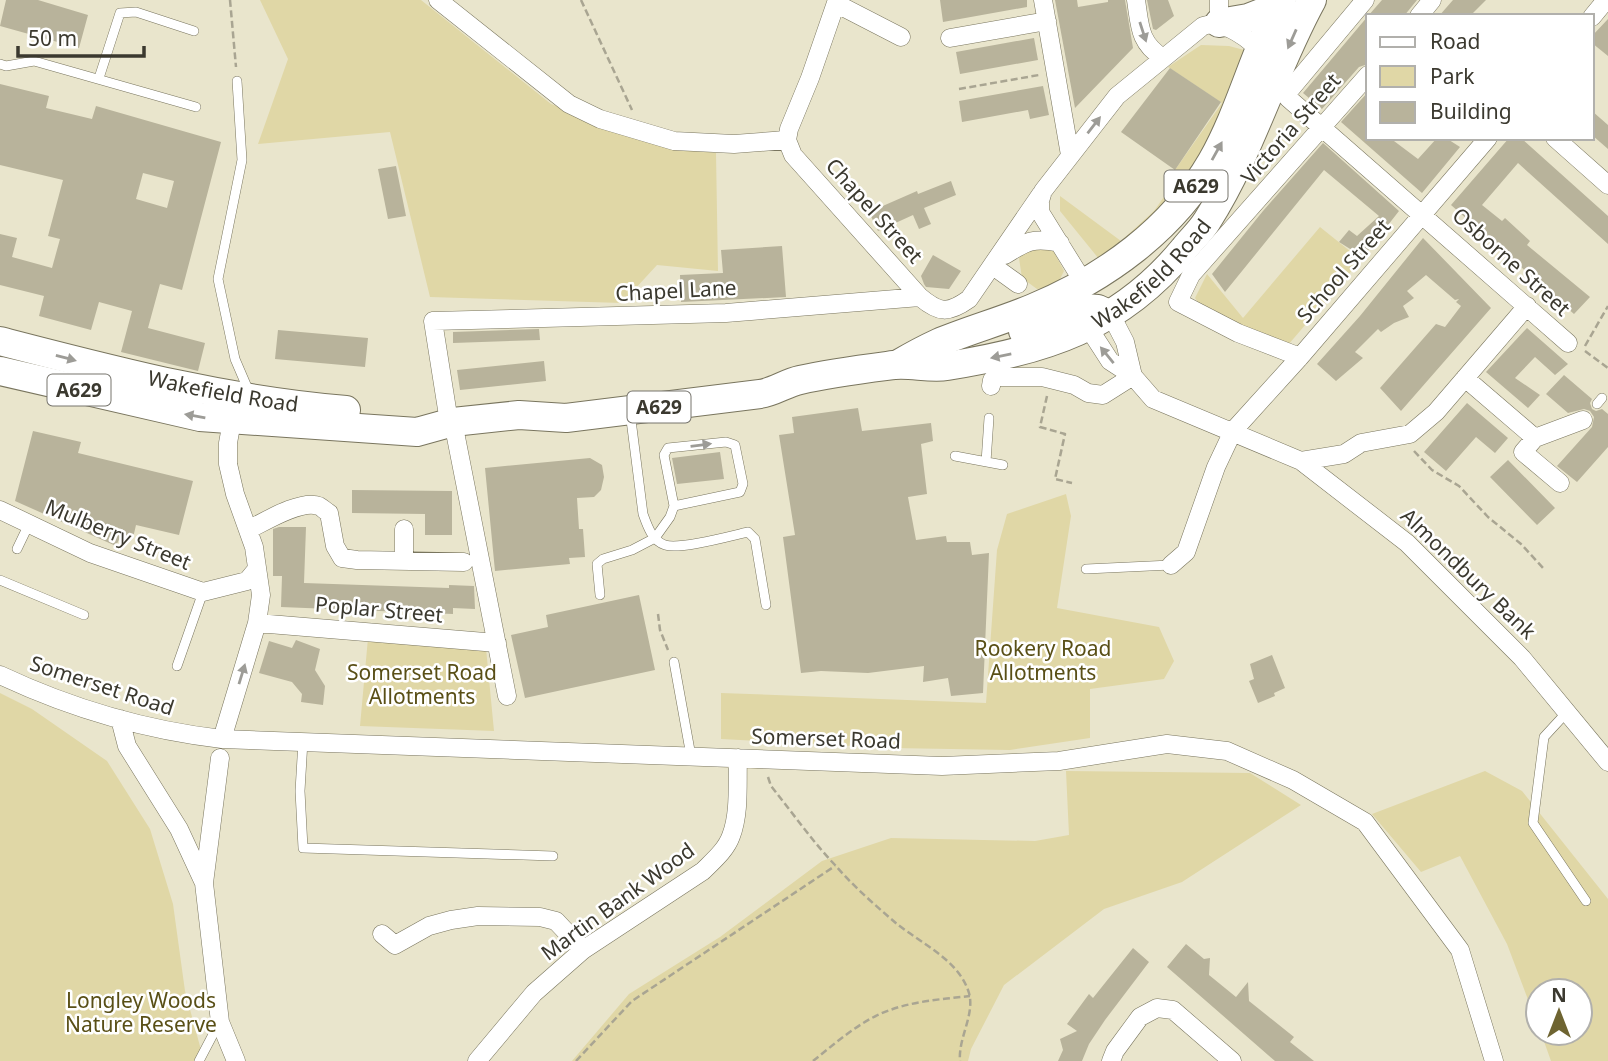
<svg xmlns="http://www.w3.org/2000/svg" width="1608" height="1061" viewBox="0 0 1608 1061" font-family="'Noto Sans',sans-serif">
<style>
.green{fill:#e0d7a6}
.building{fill:#b8b39b;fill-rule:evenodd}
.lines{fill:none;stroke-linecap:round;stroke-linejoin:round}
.service-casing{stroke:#79755e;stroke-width:10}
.minor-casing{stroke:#79755e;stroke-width:19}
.trunk-casing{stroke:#79755e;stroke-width:30}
.path{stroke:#a9a592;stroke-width:2.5;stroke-dasharray:7 3.5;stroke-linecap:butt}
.service{stroke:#fff;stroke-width:9}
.minor{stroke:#fff;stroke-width:18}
.trunk{stroke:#fff;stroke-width:28}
.oneway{fill:#9d9c97}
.labels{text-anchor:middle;stroke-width:5;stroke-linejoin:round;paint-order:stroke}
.shield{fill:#fff;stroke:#76746d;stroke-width:2}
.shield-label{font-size:19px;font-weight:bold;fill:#3b392f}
.street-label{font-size:21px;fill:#3b392f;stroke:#fff}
.park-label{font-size:21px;fill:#594f16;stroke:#fff}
</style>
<rect width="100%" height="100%" fill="#e9e5cc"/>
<path class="green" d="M260,0H421L551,104L666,147L716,153L718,271L657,265L622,303L430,297L390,132L258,144L288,59Z
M1201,45L1229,46L1244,50L1202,160L1161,214L1099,259L1060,211V196L1121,241L1154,211L1180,174L1175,170L1222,103L1168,67Z
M1320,227L1361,260L1288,345C1264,337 1208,320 1195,298L1207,274L1243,318Z
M1031,248L1053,250L1064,271L1056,287L1037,289L1022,278L1019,258Z
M1066,494L1071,516L1057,608L1159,627L1174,661L1164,679L1090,689V738L1010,750L892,748L721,739V693L986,703L997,550L1007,514Z
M368,638L486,648L494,731L360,726Z
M0,693L32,709L107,761L150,829L173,904L185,991L204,1061H0Z
M1066,771L1250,773L1301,805L1182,882L1104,909L1004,985L971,1049L968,1061H572L629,994L720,937L822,861L891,838L1035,841L1069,835Z
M1485,771L1522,791L1608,899V1061H1551L1541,1033H1580V991H1538V1026L1507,944L1460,856L1421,872L1372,814Z"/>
<path class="building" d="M6,0H38L88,15L79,48L0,26Z
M940,0H1027V7L943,22Z
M1055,0H1077L1078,7L1108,2V0H1125L1133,48L1075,108Z
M1147,0H1168L1174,16L1156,30L1153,29Z
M1382,0H1417L1404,16H1368Z
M1453,0H1486L1470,16H1439Z
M1368,16V64L1359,67L1322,109L1303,93Z
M1608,19V56L1592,43V36Z
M1034,38L1038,60L960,74L956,52Z
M1170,68L1221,102L1175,170L1121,132Z
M0,84L49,96L46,108L92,119L96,106L221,142L182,290L160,284L148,328L205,343L198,371L121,352L132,311L99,302L91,330L39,316L44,296L0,285V234L17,238L12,257L52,268L60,239L48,236L63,180L0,165ZM143,173L174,181L167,208L136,199Z
M1043,86L1049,115L1030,119L1028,110L962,122L959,101Z
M1368,92V138H1390L1418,159L1437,138H1446L1460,147L1422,193L1341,122Z
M1592,111L1608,125V149L1592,135Z
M1509,138H1521L1608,216V244L1518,163L1482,205L1502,221L1505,218L1530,241L1527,245L1590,297L1574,314L1451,205Z
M1323,143L1399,211L1363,257L1339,242L1349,230L1357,236L1379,216L1324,170L1225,292L1212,274L1263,211Z
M396,166L406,216L388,219L378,169Z
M951,181L956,195L924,208L931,224L919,229L913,215L878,231L869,212L917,191L918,194Z
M1423,238L1491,308L1401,411L1380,388L1436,324L1445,327L1461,306L1456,302L1459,299L1455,300L1426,275L1407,291L1414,298L1403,306L1409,317L1394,323L1381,332L1378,329L1355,352L1363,358L1336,381L1317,364L1360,316Z
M782,246L786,297L681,302L680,275L723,273L721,250Z
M933,255L961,271L949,289L926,287L924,284L921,276Z
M1527,328L1568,364L1555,375L1535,357L1515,378L1540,395L1528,408L1486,372Z
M539,329L540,340L453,343V332Z
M278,330L368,338L365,367L275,359Z
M544,361L546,381L460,390L457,370Z
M1564,375L1592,399L1590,403L1592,409L1596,411L1602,409L1608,414V447L1577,482L1557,466L1592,427L1594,417L1590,411L1584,409L1568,413L1546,394Z
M1467,403L1508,438L1495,453L1476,437L1446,471L1424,452Z
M858,408L862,431L931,423L933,441L921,444L927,494L908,497L916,540L946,536L947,542H970L972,555L989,553L983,693L951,696L948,678L923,682L924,666L868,673L821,671L801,673L783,537L795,535L779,435L794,433L792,417Z
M33,431L81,442L78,453L193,481L179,535L136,525L133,538L121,535L116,546L15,501Z
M720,452L724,479L677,484L672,458Z
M590,458L602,465L604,477L601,490L594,497L577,498L579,529H583L585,557L569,558L570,564L495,571L485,468Z
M1508,460L1555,508L1537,525L1490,477Z
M352,490L452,491V535H425V514L352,513Z
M279,527H306L304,583L449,588V585L474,586L475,609L453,608V614L281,607L282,576H273V529Z
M639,595L655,670L525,698L511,635L548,627L546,615Z
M296,640L320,649L315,670L325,686L323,705L301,702L302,694L292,682L259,673L269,641L292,648Z
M1272,655L1285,688L1274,693L1275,696L1258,703L1249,681L1254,679L1250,664Z
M1186,944L1204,959L1210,958L1209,975L1236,997L1248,982L1249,1001L1294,1037L1290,1042L1314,1061H1275L1167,967Z
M1133,948L1149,962L1105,1020L1089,1044L1082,1061H1058L1063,1050L1060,1039L1077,1031L1067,1024L1089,994L1093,998Z"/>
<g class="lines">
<g class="service-casing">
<path id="service" d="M0,64L6,66L34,61L196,107
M99,78L120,13L136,12L194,31
M237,81L242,160L218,279L235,359L250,394
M1597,404L1602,398
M630,412L643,514C647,525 652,541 665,545C680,550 730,536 748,532L755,539L766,605
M955,456L1003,465
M986,462L989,418
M17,549L29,524
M1086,569L1171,565
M0,580L84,615
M600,595L597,564L603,559L632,550L655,538L670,517L674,506L664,455L668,448L726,442L735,445L743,484L740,492L674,506
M674,662L691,756
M177,666L203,592
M1567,712L1544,737L1533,823L1586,901
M303,741L300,791L303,848L553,856
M199,1061L219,1023"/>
</g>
<g class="minor-casing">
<path id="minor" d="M438,0L569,104L600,119L674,141L734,144L787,140
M1043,0L1070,155
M1136,0C1140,26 1139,43 1163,58
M1365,0L1289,91L1288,98L1568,343
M837,4L901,37
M1419,16L1432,0
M1592,17L1606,0
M1219,23V0
M950,38L1047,21
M1555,138L1608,185
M787,140L793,155L920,297C939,313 948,314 969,299L1041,194
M787,140L789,129L810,78L837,0
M1005,255C1027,241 1034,237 1060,243
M993,266L1018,284
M1084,290V283L1040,212V201L1043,191L1117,96L1203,26C1225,19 1251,40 1265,56
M1111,315L1125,342L1133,376
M1086,318L1088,327L1110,361L1133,376L1153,399L1301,461L1407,543L1522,658L1608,762
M1300,357L1238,333L1178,302L1191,275L1368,75
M1465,378L1535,438L1523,452L1560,483
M991,386L992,380L996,377H1042L1074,385L1088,393L1103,395L1133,376
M449,422L433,321L726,313L920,297
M453,422L507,696
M1535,438L1583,420
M1301,461L1344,454L1361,443L1410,434L1436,412L1527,306
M0,510L90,553L203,592L247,581L256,570
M404,529V561
M248,530C264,522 301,499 319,506C323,508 325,511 329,513L335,546L342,558L357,560L464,562
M1171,565L1186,552L1216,467L1233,431L1300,357L1488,138
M257,623L497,643
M0,675C70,708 145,730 222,739L942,766L1059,761L1167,744L1227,751L1293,780L1365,822L1460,950L1494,1061
M120,719L127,746L179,829L204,883L220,1022L236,1061
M222,739L257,623L261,595L254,547L235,494L228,464V443L232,421L238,412
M204,883L220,758
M382,934L395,945L429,926L451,920L478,916L540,917L556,921L583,950
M477,1061L534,993L583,950L703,871C713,861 726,850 731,836C740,813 737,783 738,758
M1111,1061L1115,1051L1140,1017L1157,1008L1173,1010L1232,1061"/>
</g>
<g class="trunk-casing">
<g id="trunk">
<path d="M1219,23L1248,18L1279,6"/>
<path d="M1023,331L1084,308L1098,309L1111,315"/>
<path id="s1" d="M0,341C116,371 225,400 346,410"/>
<path d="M900,363C912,356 925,349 938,343C969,330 1002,321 1033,308C1105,278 1172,230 1212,161C1241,110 1254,52 1282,0"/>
<path id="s2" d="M0,371L200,417L417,432L453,422L519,415L566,418L760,394C774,392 786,383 800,380C830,373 863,369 894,365C911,363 930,369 947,366C1044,351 1120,327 1184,249C1191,240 1201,231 1207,221C1251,152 1273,71 1312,0"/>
</g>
</g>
<path class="path" d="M230,0L236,67
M581,0L632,110
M959,89L1039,75
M1585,346L1608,306
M1585,351L1608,368
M1047,396L1040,427L1065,434L1055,479L1072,483
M1414,451L1432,470L1459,486L1488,517L1521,544L1544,569
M658,614L660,630L668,650
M768,777L771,786C792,812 812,841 835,865C853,886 876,906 897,924C922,944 959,960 969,993C975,1015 958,1038 960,1061
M576,1061L632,1001L835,866
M813,1061C837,1042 861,1020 890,1010C915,1001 943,999 970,996"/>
<use href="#service" class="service"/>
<use href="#minor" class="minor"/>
<use href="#trunk" class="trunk"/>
</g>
<defs><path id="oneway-solid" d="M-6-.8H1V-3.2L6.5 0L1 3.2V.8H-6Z" transform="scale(1.75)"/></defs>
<g class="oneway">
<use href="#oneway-solid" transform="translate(1143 32) rotate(72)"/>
<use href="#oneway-solid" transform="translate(1292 39) rotate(114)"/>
<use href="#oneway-solid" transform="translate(1094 125) rotate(-52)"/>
<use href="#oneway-solid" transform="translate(1217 151) rotate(-61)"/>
<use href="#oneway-solid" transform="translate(1107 355) rotate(-129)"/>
<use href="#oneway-solid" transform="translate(1001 356) rotate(169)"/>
<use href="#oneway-solid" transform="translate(66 358) rotate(15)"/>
<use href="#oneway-solid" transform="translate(195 416) rotate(-170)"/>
<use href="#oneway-solid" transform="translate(701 445) rotate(-7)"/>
<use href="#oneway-solid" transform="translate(242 674) rotate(-73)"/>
</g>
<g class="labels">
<g class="shield">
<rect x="1164.5" y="170.5" width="63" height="31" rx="5"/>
<rect x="47.5" y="374.5" width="63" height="31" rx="5"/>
<rect x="627.5" y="391.5" width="63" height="31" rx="5"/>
</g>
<g class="shield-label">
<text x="1196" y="193">A629</text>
<text x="79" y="397">A629</text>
<text x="659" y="414">A629</text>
</g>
<g class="street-label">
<text transform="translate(1291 129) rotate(-49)" y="7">Victoria Street</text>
<text transform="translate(874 211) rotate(48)" y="7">Chapel Street</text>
<text transform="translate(1511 262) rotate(42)" y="7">Osborne Street</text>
<text dy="7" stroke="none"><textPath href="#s2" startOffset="1190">Wakefield Road</textPath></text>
<text transform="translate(1344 271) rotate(-49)" y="7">School Street</text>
<text transform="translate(676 291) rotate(-3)" y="7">Chapel Lane</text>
<text dy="7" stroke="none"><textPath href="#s1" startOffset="229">Wakefield Road</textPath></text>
<text transform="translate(118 535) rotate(22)" y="7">Mulberry Street</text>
<text transform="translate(1468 574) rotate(44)" y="7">Almondbury Bank</text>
<text transform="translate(379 610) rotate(5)" y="7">Poplar Street</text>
<text transform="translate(102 686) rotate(18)" y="7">Somerset Road</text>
<text transform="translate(826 739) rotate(2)" y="7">Somerset Road</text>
<text transform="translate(618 902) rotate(-36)" y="7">Martin Bank Wood</text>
</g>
<g class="park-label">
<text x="1043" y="656">Rookery Road<tspan x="1043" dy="24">Allotments</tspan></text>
<text x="422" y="680">Somerset Road<tspan x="422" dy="24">Allotments</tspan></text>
<text x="141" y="1008">Longley Woods<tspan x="141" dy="24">Nature Reserve</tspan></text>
</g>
</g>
<rect x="1366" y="14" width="228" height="126" fill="#ffffff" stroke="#b1b0ac" stroke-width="2"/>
<rect x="1380" y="37" width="35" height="10" fill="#ffffff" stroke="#b1b0ac" stroke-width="2"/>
<text x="1430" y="49" font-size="21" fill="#3b392f">Road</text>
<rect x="1380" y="66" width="35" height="21" fill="#e0d7a6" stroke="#b1b0ac" stroke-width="2"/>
<text x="1430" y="84" font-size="21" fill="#3b392f">Park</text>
<rect x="1380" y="102" width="35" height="21" fill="#b8b39b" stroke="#b1b0ac" stroke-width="2"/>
<text x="1430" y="119" font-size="21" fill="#3b392f">Building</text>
<g transform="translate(1559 1012)"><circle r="33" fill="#ffffff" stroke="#b1b0ac" stroke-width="2"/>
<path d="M0-5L12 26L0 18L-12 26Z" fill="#6e6431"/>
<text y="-10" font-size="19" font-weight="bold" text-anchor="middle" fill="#3b392f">N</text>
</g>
<path d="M18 46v10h126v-10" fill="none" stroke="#3b392f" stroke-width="3.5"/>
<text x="28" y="46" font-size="21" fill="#3b392f" stroke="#ffffff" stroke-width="5" paint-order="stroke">50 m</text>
</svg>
